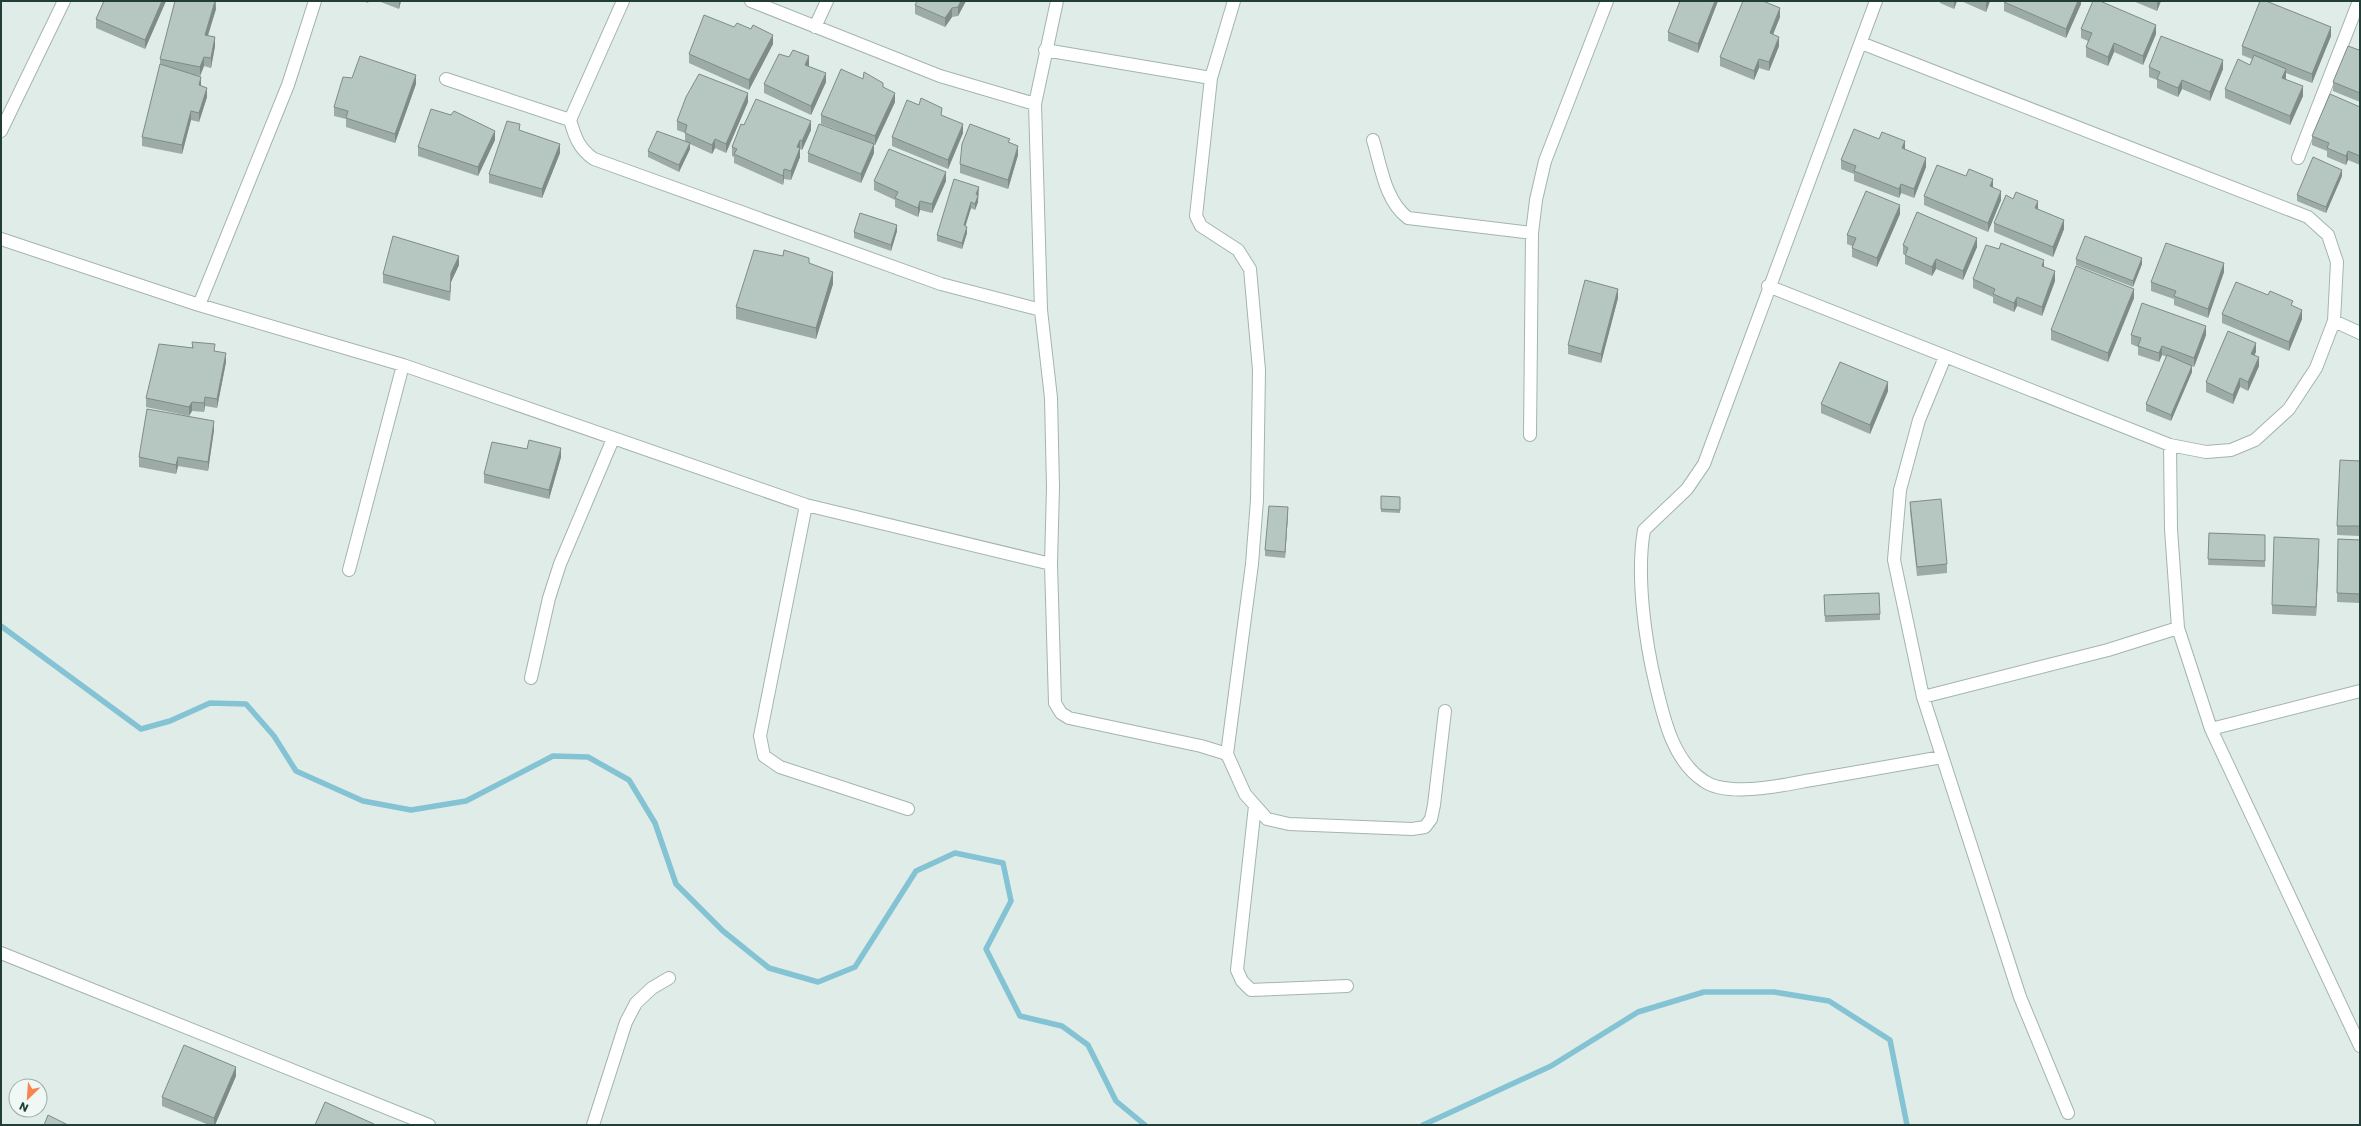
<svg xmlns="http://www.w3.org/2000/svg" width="2361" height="1126" viewBox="0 0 2361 1126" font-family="Poppins,sans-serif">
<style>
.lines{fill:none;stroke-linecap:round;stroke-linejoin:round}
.stream{stroke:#84c3d4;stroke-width:5.5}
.minor-casing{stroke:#a3b4af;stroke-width:14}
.minor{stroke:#fff;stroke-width:12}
.wall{fill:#9caba5}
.shaded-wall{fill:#7f8b86}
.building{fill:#b5c7c0;stroke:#7f8b86}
</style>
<rect width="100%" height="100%" fill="#e0ece7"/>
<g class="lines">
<path class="stream" d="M1,626L141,729L170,721L210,703L246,704L274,736L296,771L363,801L411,810L466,801L553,756L588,757L629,780L655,823L676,884L723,931L769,968L818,982L855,967L916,871L955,853L1003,863L1011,901L986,949L1020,1016L1062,1026L1088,1045L1116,1101L1145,1125
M1423,1125L1551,1066L1638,1012L1704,992H1774L1829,1001L1890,1040L1907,1125"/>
<g class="minor-casing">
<path id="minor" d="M623,1L570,120C575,137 579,149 594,159L941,284L1041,310
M751,1L940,76L1035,104
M1057,1L1035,104L1041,310L1051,398L1053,487L1051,564L1055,703L1061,713L1069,718L1201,746L1227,754
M1234,1L1211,78L1196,216L1201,226L1238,250L1250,269L1259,370L1257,500L1252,564L1227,754L1245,794L1267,819L1289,824L1412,829L1425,827L1431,819L1434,805L1445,711
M1876,1L1704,464L1687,489L1644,530C1636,575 1645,641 1656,686C1664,719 1673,761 1704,781C1718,791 1746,790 1763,788C1783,786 1803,781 1823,778C1862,771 1902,764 1942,757
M815,27L827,1
M1045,50L1211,78
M446,79L570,120
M1,131L64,1
M1373,140C1381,166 1385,201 1408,218L1532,233
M2298,158L2359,1
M1,239L199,305L403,365L806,505L1051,564
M1768,286L2170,445L2206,452L2231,450L2255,440L2289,409L2316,368L2334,321L2337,262L2328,235L2308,217L1861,43
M199,305L288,85L315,1
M2334,321L2360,333
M1945,357L1919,420L1900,490L1894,560L1923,697L2020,997L2068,1113
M1530,435L1532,233L1536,200L1545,161L1607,1
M2170,445L2171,529L2178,628L2211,729L2360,1046
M806,505L760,736L764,756L780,767L908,809
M349,570L403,365
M531,678L549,598L560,564L613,439
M1923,697L2108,650L2178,628
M2211,729L2360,691
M1255,806L1237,970L1242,981L1251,990L1347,986
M1,953L429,1125
M593,1125L626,1022L636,1003L652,988L669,978"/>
</g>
<use href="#minor" class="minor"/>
</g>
<path class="wall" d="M104,1H166L145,49L96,28V19Z
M216,1V9L208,36L215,46L211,68L204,66L200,76L195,75L207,97L199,122L191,120L182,154L142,146V137L160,64V59Z
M362,1H369L368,3Z
M378,1H401L399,9Z
M966,1L958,16L952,17L945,27L915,14V5Z
M1718,1L1698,53L1668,41V32Z
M1940,1H1957L1954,9L1940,3Z
M1961,1H1990L1986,12Z
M2081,1V4L2066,38L2004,11V2Z
M2133,1H2161L2157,11Z
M1780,17L1773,34L1779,46L1769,71L1759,68L1754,80L1720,66V57Z
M734,27L751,29L773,44L749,90L689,63V54Z
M2081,29L2156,34L2143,65L2114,52L2108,66L2086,57V47L2088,41L2081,38Z
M2331,36L2312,83L2286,73V79L2303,96L2290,125L2225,98V89L2250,65L2252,59L2242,55V46Z
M2360,48V102L2333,91V82L2359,50Z
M809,66V67L826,82L811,115L764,93V84Z
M2149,67L2223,69L2210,101L2182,89L2178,97L2157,88V80L2149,77Z
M863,79L883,87L895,102L875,145H874V153L861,183L808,162V153L840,131L821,124V115Z
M416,84L395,143L346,127V119L334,116V107Z
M748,102L726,153L715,148L712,154L690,144V149L679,172L648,157V151L685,141V133L677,130V121Z
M2360,107V165L2348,160L2346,165L2327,157V151L2312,145V136Z
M942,116L963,133L948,169L892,146V137Z
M744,125L811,130L802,150L800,149V157L791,180L784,179L783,185L734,163V157L732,156V147Z
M520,131L560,153L542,198L489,183V174Z
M495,140L478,176L418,156V147Z
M1905,149L1926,167L1914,198L1901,193L1899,198L1854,181V174L1841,169V160Z
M1018,155L1008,189L960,173V164Z
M2342,176L2326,213L2297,201V195Z
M874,181H946L932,213L920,210L918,217L895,207V200L874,190Z
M1993,187L2001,200L1988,232L1924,205V196Z
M979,193L978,196V202L975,210L971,208L965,226L967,233L962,249L937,241V235Z
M2038,209L2064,229L2053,257L1994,232V223Z
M1900,214L1877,267L1852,257V246L1847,244V235Z
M897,231L891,251L854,238V232Z
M1903,245L1977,247L1963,280L1936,269L1932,276L1905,264V255L1903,254Z
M2076,259L2142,264L2133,287L2076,265Z
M809,263L833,284L816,339L736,319V307Z
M459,265L451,282L450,301L383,283V274Z
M2044,267L2055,281L2042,316L2017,306L2014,312L1993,303V297L1973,288V279Z
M2224,272L2208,318L2174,305V299L2151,291V282Z
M1618,298L1601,363L1568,354V345Z
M2134,298L2108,362L2051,340V330Z
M2293,306L2302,319L2289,351L2222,323V314Z
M2131,335H2206L2194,367L2192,366V372L2171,421L2146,411V404L2167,357L2162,355L2159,362L2138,355V347L2131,344Z
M192,342L215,351L226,362L217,408L205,406L204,412L192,411L189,416L146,407V398L192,348Z
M2256,352L2254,355L2259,366L2248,391L2240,387L2233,404L2206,392V382Z
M1888,391L1870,434L1821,413V404Z
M214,430L208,471L178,466L176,474L139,467V457Z
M561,457L549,499L484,483V474Z
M2360,461V536L2337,535V526Z
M1400,497V513L1381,512V509Z
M1910,502L1947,564V573L1917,576L1910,511Z
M1288,514L1285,558L1265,556V550Z
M2209,533L2265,535V567L2208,565Z
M2338,539L2360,540V603L2337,602Z
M2319,548L2316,616L2272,614V605Z
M1824,595L1880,614V620L1825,622Z
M236,1076L215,1125H209L162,1106V1097Z"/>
<path class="shaded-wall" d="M162,1H166L145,49V40Z
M215,1L216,9L205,44V35Z
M399,1H401L399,9Z
M961,1H966L958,16V7Z
M1715,1H1718L1698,53V44Z
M1954,1H1957L1954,9Z
M1987,1H1990L1986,12V3Z
M2078,1H2081V4L2066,38V29Z
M2157,1H2161L2157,11Z
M952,8V17L945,27V18Z
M1780,8V17L1770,42V33Z
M2156,25V34L2143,65V56Z
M2331,27V36L2312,83V74Z
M773,35V44L749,90V80Z
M215,37V46L211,68V58Z
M1779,37V46L1769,71V62Z
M2114,43V52L2108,66V57Z
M809,56V66L805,74V65Z
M204,57V66L200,76V67Z
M1759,59V68L1754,80V71Z
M2223,60V69L2210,101V92Z
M2286,69V78L2282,87V78Z
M826,73V82L811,115V106Z
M416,75V84L395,143V134Z
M201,77V86L199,85Z
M2182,80V89L2178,97V88Z
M2303,86V96L2290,125V116Z
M207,88V97L199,122V113Z
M748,93V102L726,153V144Z
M895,93V102L875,145V136Z
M191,111V120L182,154V145Z
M811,121V130L802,150V141Z
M963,124V133L948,169V160Z
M495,131V140L478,176V167Z
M715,139V148L712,154V145Z
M800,140V157L791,180V171L797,147Z
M1905,141V150L1902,148Z
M690,143V149L679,172V165Z
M560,144V153L542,198V189Z
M874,144V153L861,183V174Z
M1018,146V155L1008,189V180Z
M2348,151V160L2346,165V156Z
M1926,158V167L1914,198V189Z
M784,169V179L783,185V176Z
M2342,170V176L2326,213V207Z
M946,172V181L932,213V204Z
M1993,179V188L1990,186Z
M1901,184V193L1899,198V189Z
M979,187L978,202L975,210V204L976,194Z
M2001,191V200L1988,232V223Z
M920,201V210L918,217V208Z
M2038,201V210L2035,208Z
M971,202V208L964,231V225Z
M1900,205V214L1877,267V258Z
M2064,220V229L2053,257V247Z
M897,225V231L891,251V245Z
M967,227V233L962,249V243Z
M1977,238V247L1963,280V271Z
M459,256V265L451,282L450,301L451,273Z
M2142,258V264L2133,287V281Z
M1936,259V269L1932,276V267Z
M2044,260V269L2042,266Z
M2224,263V272L2208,318V309Z
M2055,271V281L2042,316V307Z
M833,272V284L816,339V328Z
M1618,289V298L1601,363V354Z
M2134,289V298L2108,362V353Z
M2017,297V306L2014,312V303Z
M2302,310V319L2289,351V342Z
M2206,326V335L2194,367V358Z
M2256,343V352L2251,363V354Z
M2162,346V355L2159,362V353Z
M226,353V362L217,408V399Z
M2259,357V366L2248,391V382Z
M2192,366V372L2171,421V415Z
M2240,378V387L2233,404V395Z
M1888,382V391L1870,434V425Z
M205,397V406L204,412V403Z
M192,402V411L189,416V407Z
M214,421V430L208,471V462Z
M561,448V457L549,499V490Z
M178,457V466L176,474V465Z
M1288,507V514L1285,558V552Z
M2319,539V548L2316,616V607Z
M236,1067V1076L215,1125H214V1118Z"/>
<path class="building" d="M104,1H162L145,40L96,19Z
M175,1H215L205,35L215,37L211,58L204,57L200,67L160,59Z
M917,1H961L958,7L952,8L945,18L915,5Z
M1680,1H1715L1698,44L1668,32Z
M1743,1H1763L1780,8L1770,33L1779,37L1769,62L1759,59L1754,71L1720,57Z
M2005,1H2078L2066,29L2004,2Z
M2093,1H2100L2156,25L2143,56L2114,43L2108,57L2086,47L2092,33L2081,29Z
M2260,1H2266L2331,27L2312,74L2242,46Z
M704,15L734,27L737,23L751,29L753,25L773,35L749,80L689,54Z
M2161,36L2223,60L2210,92L2182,80L2178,88L2157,79L2160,72L2149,67Z
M2348,46L2359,50L2360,48V93L2333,82Z
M793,50L809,56L805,65L826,73L811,106L764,84L779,54L789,57Z
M2254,55L2286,69L2282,78L2303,86L2290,116L2225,89L2238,59L2250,65Z
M360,56L416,75L395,134L346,118L348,111L334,107L343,77L352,78Z
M160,64L201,77L199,85L207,88L199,113L191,111L182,145L142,137Z
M841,69L863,79L864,72L883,83V87L895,93L875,136L821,115Z
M699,74L748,93L726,144L715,139L712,145L685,133L687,125L677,121L686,97Z
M2330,94L2360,107V156L2348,151L2346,156L2327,148L2329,143L2312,136Z
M921,98L942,108L941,115L963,124L948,160L892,137L907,100L919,105Z
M756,99L811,121L802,141L800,140L797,147L800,148L791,171L784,169L783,176L734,154L737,149L732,147L741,124L744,125Z
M431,109L451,115L454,111L495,131L478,167L418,147Z
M507,121L520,124L519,130L560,144L542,189L489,174Z
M819,124L874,144L861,174L808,153Z
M970,124L1010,139L1008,142L1018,146L1008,180L960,164L962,144Z
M1854,129L1879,139L1882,132L1905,141L1902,148L1926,158L1914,189L1901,184L1899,189L1854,171L1856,166L1841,160Z
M657,131L690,143L679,165L648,151Z
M889,149L946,172L932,204L920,201L918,208L895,198L898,192L874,181Z
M2313,157L2342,170L2326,207L2297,195Z
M1937,165L1966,176L1969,169L1993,179L1990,186L2001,191L1988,223L1924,196Z
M954,179L979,187L976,194L978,196L975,204L971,202L964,225L967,227L962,243L937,235Z
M1866,191L1900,205L1877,258L1852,248L1856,238L1847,235Z
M2016,192L2038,201L2035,208L2064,220L2053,247L1994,223L2006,195L2013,199Z
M1917,212L1977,238L1963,271L1936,259L1932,267L1905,255L1908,248L1903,245Z
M860,213L897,225L891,245L854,232Z
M393,236L459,256L451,273L450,292L383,274Z
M2085,236L2142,258L2133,281L2076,259Z
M2001,243L2044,260L2042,266L2055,271L2042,307L2017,297L2014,303L1993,294L1995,289L1973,279L1986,245L1999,249Z
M2166,243L2224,263L2208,309L2174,296L2176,291L2151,282Z
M754,250L783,256L784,250L809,258V263L833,272L816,328L736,307Z
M2076,266L2134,289L2108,353L2051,330Z
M1585,280L1618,289L1601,354L1568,345Z
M2236,282L2268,295L2270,291L2293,301L2291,305L2302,310L2289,342L2222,314Z
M2142,303L2206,326L2194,358L2162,346L2159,353L2138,346L2141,338L2131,335Z
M2228,331L2256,343L2251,354L2259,357L2248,382L2240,378L2233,395L2206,382Z
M192,342L215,344L214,351L226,353L217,399L205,397L204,403L192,402L189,407L146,398L159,344L193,348Z
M2167,355L2192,366L2171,415L2146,404Z
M1840,362L1888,382L1870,425L1821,404Z
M147,409L214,421L208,462L178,457L176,465L139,457Z
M529,440L561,448L549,490L484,474L492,442L527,449Z
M2340,460L2360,461V526H2337Z
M1381,496L1400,497V510L1381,509Z
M1941,499L1947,564L1917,567L1910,502Z
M1269,506L1288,507L1285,552L1265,550Z
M2209,533L2265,535V561L2208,559Z
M2274,537L2319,539L2316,607L2272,605Z
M2338,539L2360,540V594L2337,593Z
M1879,593L1880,614L1825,616L1824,595Z
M184,1045L236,1067L214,1118L162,1097Z
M325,1102L374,1124L373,1125H315Z
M48,1115L68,1125H44Z"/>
<rect width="2361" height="1126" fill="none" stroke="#203d37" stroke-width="4"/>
<g transform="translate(28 1098) rotate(205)"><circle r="19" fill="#f0f8f5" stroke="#9dada9"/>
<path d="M0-3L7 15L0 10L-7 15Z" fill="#f98351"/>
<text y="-6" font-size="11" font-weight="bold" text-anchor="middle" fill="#203d37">N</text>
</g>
</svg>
